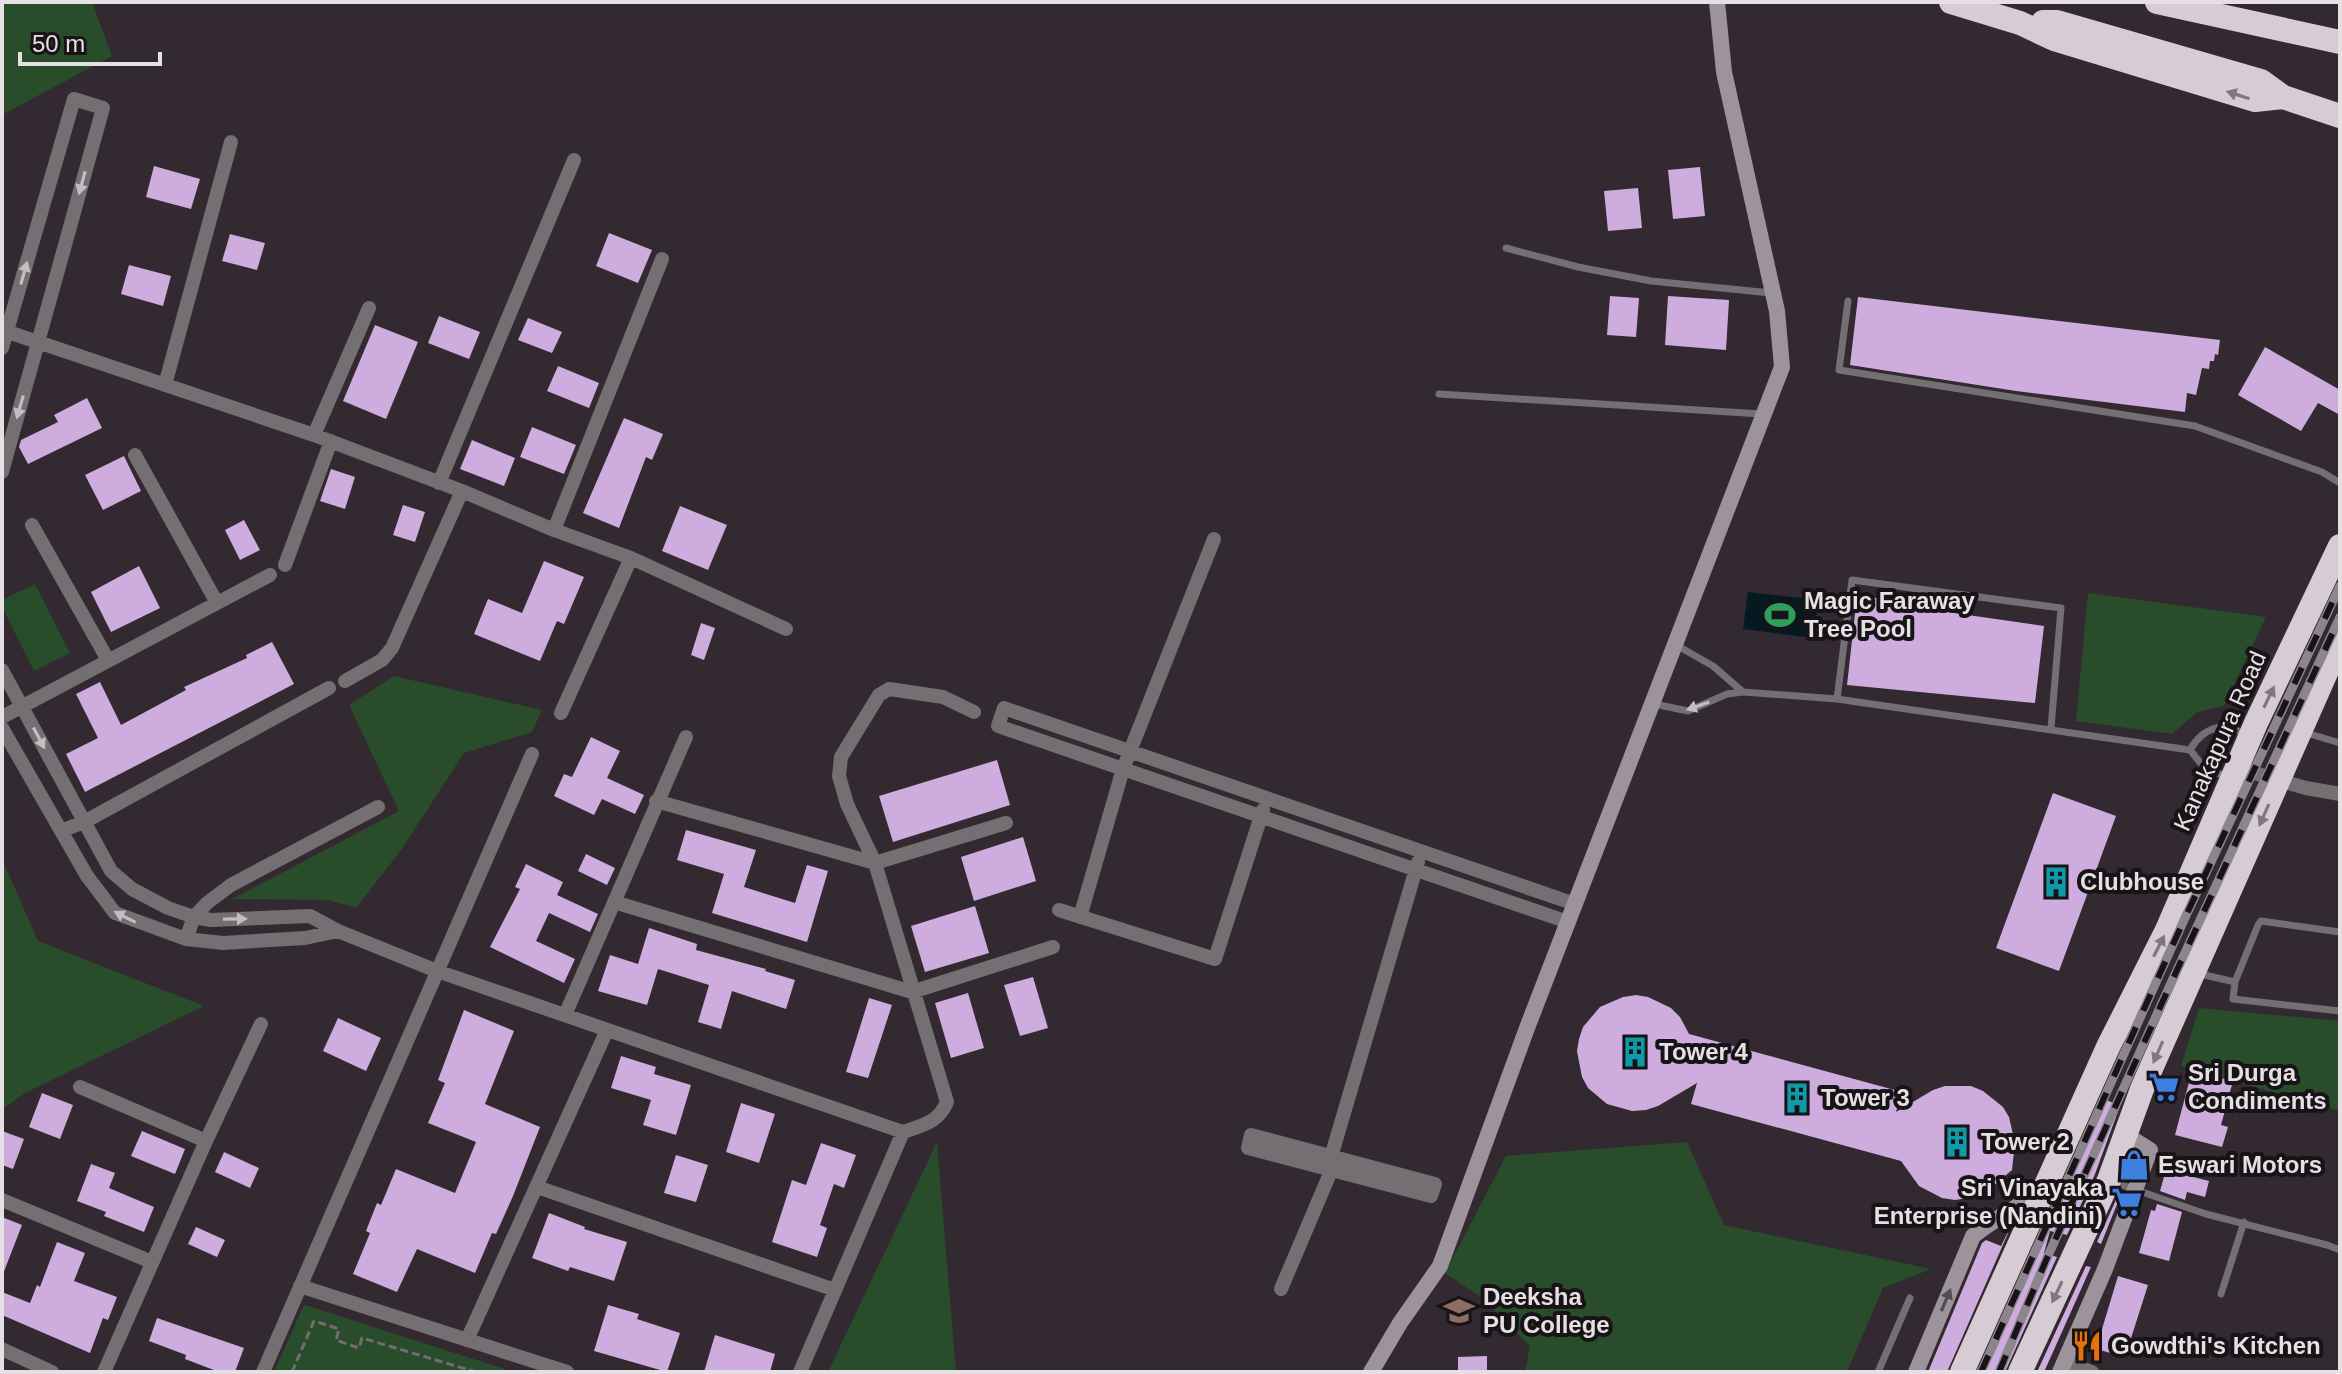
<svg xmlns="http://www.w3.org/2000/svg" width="2342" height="1374" viewBox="0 0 2342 1374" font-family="Arial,sans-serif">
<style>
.green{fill:#294d2b}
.water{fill:#061921}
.building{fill:#ceadde}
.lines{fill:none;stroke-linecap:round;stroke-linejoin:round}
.path{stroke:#746c73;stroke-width:3;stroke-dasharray:8 4;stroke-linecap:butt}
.lane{stroke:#746f72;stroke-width:7}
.street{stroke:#746f72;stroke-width:14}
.secondary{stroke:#9c949a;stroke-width:16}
.highway{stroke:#d7cbd4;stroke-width:24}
.rail-casing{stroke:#8c858b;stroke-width:9}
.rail{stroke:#171317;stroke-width:6;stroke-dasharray:18;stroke-linecap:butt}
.oneway{fill:#81787f}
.oneway2{fill:#c4bec2}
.oneway3{fill:#534d52}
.labels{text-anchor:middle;stroke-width:8;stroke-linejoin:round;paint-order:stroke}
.poi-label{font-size:24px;font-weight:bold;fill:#e6e0e5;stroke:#171317;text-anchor:start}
.street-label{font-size:24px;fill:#e6e0e5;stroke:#171317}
</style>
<rect width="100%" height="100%" fill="#322931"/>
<path class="green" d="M2,2H92L112,56L2,115Z
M35,584L70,653L34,671L2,607V600Z
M2088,593L2266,617L2224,706L2197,712L2172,734L2076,721Z
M394,676L542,710L532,732L464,753L401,850L356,908L328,900L232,899L399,811L349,705Z
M2,859L38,941L204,1006L25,1093L2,1110Z
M2199,1008L2340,1021V1111L2181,1066Z
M937,1142L956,1372H828Z
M1687,1142L1724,1225L1931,1269L1883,1288L1847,1372H1525L1530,1346L1479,1296L1445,1273L1506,1156Z
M304,1305H305L514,1372H274Z"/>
<path class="water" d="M1748,592L1818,600L1813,638L1743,629Z"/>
<path class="building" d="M154,166L200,179L191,209L146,197Z
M1700,167L1705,216L1673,219L1668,170Z
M1638,188L1642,228L1608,231L1604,191Z
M609,233L652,250L638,283L596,266Z
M230,234L265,243L257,270L222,261Z
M129,265L171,276L163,306L121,294Z
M1610,296L1639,298L1636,337L1607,335Z
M1668,296L1729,300L1726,350L1665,345Z
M1858,297L2220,340L2218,355L2215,354L2214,361H2210L2209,369L2202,368L2196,395L2187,393L2185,412L2016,391L1850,365Z
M439,316L480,332L469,359L428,343Z
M528,318L562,332L552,353L518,340Z
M375,325L418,342L386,419L343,401Z
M2265,347L2340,390V415L2318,403L2301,431L2238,395Z
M558,366L599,383L589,408L547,391Z
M87,398L102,428L28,464L19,447L21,440L58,422L54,415Z
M624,418L663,434L652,460L646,457L619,528L583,513Z
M532,427L576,445L564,474L520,457Z
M472,440L515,458L504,486L460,469Z
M124,456L141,491L103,510L85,475Z
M331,469L355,477L345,509L320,501Z
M403,505L425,512L415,542L393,535Z
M680,506L727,525L708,570L662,551Z
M244,520L260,550L240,560L225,530Z
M544,561L584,577L564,624L557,621L540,661L474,634L488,599L522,613Z
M139,566L160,608L111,632L91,592Z
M1857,596L1905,601V606L2044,626L2035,703L1847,685Z
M701,623L715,628L704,660L691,655Z
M272,642L294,684L85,792L66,754L98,738L76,694L100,682L121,725L186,690L184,687L247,658L246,655Z
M591,737L620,751L607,778L644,795L635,814L602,799L594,815L554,796L564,774L572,777Z
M997,760L1010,805L893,842L879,796Z
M2053,793L2116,816L2059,971L1996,948Z
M686,830L756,850L744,887L795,903L807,865L828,871L807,942L712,913L724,874L677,860Z
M1023,837L1036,881L974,901L961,857Z
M586,854L615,868L607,885L578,871Z
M526,864L563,882L557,895L598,914L590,932L549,913L536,941L575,959L564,983L490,947L520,889L515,887Z
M975,906L989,953L925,972L911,926Z
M649,928L697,944L696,950L766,969L765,971L795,980L786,1009L732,991L721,1029L698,1022L709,985L658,969L647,1005L598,991L610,955L638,964Z
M1033,977L1048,1028L1020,1036L1004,985Z
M968,993L984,1048L951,1058L935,1003Z
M1636,995L1648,997L1671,1008L1680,1017L1689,1034L1902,1092L1896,1112L1933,1090L1945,1086H1971L1983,1091L2003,1107L2009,1117L2015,1143L2012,1170L1981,1196L1955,1200L1942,1198L1919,1186L1901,1161L1691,1104L1697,1083L1658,1106L1646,1110L1632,1111L1607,1104L1588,1088L1582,1077L1577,1051L1579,1039L1583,1027L1600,1007L1623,997Z
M869,998L892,1005L868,1078L846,1072Z
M464,1010L514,1031L485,1104L540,1127L513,1196L496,1234L492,1233L475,1273L417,1249L397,1292L353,1274L370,1233L366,1231L377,1203L381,1205L396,1169L455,1193L476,1142L428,1123L445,1083L438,1080Z
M338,1018L381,1038L366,1071L323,1051Z
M621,1056L656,1067L654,1074L691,1085L676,1135L643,1125L651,1100L611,1088Z
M2192,1071L2233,1081L2221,1125L2228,1127L2222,1147L2175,1135Z
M42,1093L73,1105L60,1139L29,1127Z
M2102,1098L2120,1106L2095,1174L2067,1235L2050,1231L2044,1253L2057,1257L2005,1372H1978Z
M741,1103L775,1114L759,1163L726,1152Z
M2,1131L24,1139L13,1169L2,1165Z
M142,1131L185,1149L175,1174L131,1156Z
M821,1143L856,1155L844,1188L834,1184L820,1225L827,1228L817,1257L772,1242L792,1180L806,1185Z
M224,1152L259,1168L250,1188L215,1172Z
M676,1155L708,1165L696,1202L664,1193Z
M91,1164L115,1173L109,1188L154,1207L144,1232L104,1216L106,1212L77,1201Z
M2166,1170L2209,1181L2205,1197L2187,1192L2185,1200L2160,1191Z
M2120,1191L2122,1192L2101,1244L2097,1242Z
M2157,1204L2182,1212L2169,1261L2139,1253L2151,1210L2155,1211Z
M549,1213L585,1227L584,1229L627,1242L614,1281L570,1267L568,1271L532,1258Z
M2,1217L22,1225L3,1274H2Z
M2013,1222L1947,1372H1928L1982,1243L1986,1240L2001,1246Z
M196,1227L225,1240L217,1257L188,1244Z
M57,1242L85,1253L74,1281L117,1297L108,1320L103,1318L90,1353L2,1315V1292L30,1303L37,1285L40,1287Z
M2086,1266L2091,1267L2044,1372H2037Z
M2118,1276L2148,1285L2125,1357L2096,1349Z
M608,1305L639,1314L637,1319L680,1333L667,1372L594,1351Z
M157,1318L244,1348L235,1372H219L185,1359L186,1355L149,1341Z
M715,1335L775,1354L770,1372H704Z
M1487,1356V1372H1458V1357Z"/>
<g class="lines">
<path class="path" d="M292,1372L314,1321L339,1329L336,1340L359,1348L362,1338L476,1372"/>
<path class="lane" d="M1506,248L1578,267L1651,281L1771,293
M1848,301L1839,370L2195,426L2322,472L2340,483
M1439,394L1762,414
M1676,645L1713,666L1743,692
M1837,699L1852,580L2061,608L2051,728
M1654,704L1688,711L1727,694L1743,692L1837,699L2190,750L2202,765L2226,777
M2303,732L2340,743
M2190,750C2203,727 2226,719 2247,737
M2196,973L2235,982L2258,925L2261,921L2340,932
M2235,982L2233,999L2340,1011
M2113,1182L2206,1214L2327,1245L2340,1250
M2221,1294L2244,1222
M1878,1372L1910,1298"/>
<path class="street" d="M2,330L314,435L462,491L554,530L631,558L786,629
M2,348L74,99L103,108L2,472
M165,385L231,142
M314,435L369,308
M135,455L217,603
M439,483L574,160
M32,525L108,660
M554,530L662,259
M285,565L331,441
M2,670L111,871L132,889L168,908L194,917L211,920L310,916L338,931L437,971L903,1132L800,1372
M345,681L382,660L392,648L462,491
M561,713L631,558
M2,717L270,575
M2,728L87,876L115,913L186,939L223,943L305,938L338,931
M2237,768L2306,788L2340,794
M656,801L875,863L1006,823
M61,831L84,822L329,688
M614,902L912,992L1053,947
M1059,910L1215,959L1263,810
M1080,917L1123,769L1214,539
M1568,922L998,726L1004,708L1575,904
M186,939L194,917L207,903L231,885L378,807
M565,1015L686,737
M80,1087L206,1141
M903,1132C923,1125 938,1123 947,1102L875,863L847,804L839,776L841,757L879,695L889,689L943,697L974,712
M1251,1135L1435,1184L1431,1196L1248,1148Z
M1331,1157L1418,862
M537,1187L835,1290
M2,1200L152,1262
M300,1286L567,1372
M1281,1289L1334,1164
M467,1340L607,1030
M2,1349L52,1372
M2065,1362L2092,1372
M104,1372L206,1141L261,1024
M263,1372L532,754"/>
<path class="secondary" d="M1371,1372L1400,1323L1440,1266L1527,1028L1782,367L1777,311L1724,72L1717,2
M1916,1372L1973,1236C1994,1218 2020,1208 2040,1189
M2060,1372L2105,1269L2150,1150L2126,1135"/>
<path class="highway" d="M1951,2L2020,23L2054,39L2255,100L2283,97L2340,116
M2157,2L2340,42
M2043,22H2057L2261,81L2283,97
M1962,1372L2108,1047L2167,930L2256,723L2340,546
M2020,1372L2109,1180L2142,1089L2340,641"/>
<g class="rail-casing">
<path id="rail" d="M1981,1372L2184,920L2340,586
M1999,1372L2047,1258L2171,983L2340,617"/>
</g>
<use href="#rail" class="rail"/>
</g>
<defs><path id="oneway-solid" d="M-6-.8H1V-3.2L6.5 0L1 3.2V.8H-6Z" transform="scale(2)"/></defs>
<g class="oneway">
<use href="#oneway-solid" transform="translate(2238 95) rotate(-162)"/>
<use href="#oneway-solid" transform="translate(2269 697) rotate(-64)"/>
<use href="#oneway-solid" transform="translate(2264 815) rotate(114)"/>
<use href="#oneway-solid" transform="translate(2159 946) rotate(-63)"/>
<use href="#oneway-solid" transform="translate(2158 1052) rotate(114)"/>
<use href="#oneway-solid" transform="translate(2057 1292) rotate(115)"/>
</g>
<g class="oneway2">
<use href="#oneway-solid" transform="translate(82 183) rotate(105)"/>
<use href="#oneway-solid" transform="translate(24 273) rotate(-74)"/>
<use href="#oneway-solid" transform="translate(20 407) rotate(106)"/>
<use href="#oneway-solid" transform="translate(1698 706) rotate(161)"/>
<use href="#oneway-solid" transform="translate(39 738) rotate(62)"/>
<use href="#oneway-solid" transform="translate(125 917) rotate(-153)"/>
<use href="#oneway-solid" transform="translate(235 919) rotate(-1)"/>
</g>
<use class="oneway3" href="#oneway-solid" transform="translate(1946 1300) rotate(-67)"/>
<defs>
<g id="stadium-bare" transform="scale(2.4)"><path d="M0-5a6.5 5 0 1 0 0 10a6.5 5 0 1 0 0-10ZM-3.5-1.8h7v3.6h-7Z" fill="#2e9e5b" stroke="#171317" stroke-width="2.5" paint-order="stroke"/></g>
<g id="building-bare" transform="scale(2.4)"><path d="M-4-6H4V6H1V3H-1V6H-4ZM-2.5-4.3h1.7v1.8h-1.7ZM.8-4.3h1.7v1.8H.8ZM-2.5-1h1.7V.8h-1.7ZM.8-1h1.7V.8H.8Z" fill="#0f9aa8" stroke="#171317" stroke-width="2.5" paint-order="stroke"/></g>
<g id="supermarket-bare" transform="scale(2.4)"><path d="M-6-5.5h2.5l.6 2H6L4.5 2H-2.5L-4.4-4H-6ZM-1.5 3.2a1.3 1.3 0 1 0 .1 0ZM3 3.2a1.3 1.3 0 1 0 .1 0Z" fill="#3f7fe0" stroke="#171317" stroke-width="2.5" paint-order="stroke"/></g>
<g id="shop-bare" transform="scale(2.4)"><path d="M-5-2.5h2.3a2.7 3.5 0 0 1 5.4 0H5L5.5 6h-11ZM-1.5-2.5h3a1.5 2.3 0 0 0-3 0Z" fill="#3f7fe0" stroke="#171317" stroke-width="2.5" paint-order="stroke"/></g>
<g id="school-bare" transform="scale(2.4)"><path d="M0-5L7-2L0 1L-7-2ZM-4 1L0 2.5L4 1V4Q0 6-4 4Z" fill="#8d6e63" stroke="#171317" stroke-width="2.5" paint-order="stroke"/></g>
<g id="restaurant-bare" transform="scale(2.4)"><path d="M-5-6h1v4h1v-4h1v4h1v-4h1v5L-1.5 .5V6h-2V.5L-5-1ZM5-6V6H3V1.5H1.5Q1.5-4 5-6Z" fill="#e8710a" stroke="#171317" stroke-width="2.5" paint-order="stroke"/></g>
</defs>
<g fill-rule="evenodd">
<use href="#stadium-bare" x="1780" y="615"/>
<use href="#building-bare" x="2056" y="882"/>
<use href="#building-bare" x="1635" y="1052"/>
<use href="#supermarket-bare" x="2164" y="1087"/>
<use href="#building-bare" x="1797" y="1098"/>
<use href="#building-bare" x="1957" y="1142"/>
<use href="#shop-bare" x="2134" y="1165"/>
<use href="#supermarket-bare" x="2127" y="1202"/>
<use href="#school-bare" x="1459" y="1311"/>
<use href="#restaurant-bare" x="2087" y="1346"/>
</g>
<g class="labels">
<g class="poi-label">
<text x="1804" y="609">Magic Faraway<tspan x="1804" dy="28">Tree Pool</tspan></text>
<text x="2080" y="890">Clubhouse</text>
<text x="1659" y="1060">Tower 4</text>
<text x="2188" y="1081">Sri Durga<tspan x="2188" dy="28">Condiments</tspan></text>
<text x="1821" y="1106">Tower 3</text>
<text x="1981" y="1150">Tower 2</text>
<text x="2158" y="1173">Eswari Motors</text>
<text x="2103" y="1196" text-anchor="end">Sri Vinayaka<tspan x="2103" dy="28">Enterprise (Nandini)</tspan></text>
<text x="1483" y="1305">Deeksha<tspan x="1483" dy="28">PU College</tspan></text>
<text x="2111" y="1354">Gowdthi's Kitchen</text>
</g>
<g class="street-label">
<text transform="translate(2220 741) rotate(-66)" y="8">Kanakapura Road</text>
</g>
</g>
<rect width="2342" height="1374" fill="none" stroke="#e6e0e5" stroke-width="8"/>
<path d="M20 52v12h140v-12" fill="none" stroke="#e6e0e5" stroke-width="4"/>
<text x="32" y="52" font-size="24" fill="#e6e0e5" stroke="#171317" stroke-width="6" paint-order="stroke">50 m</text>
</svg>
